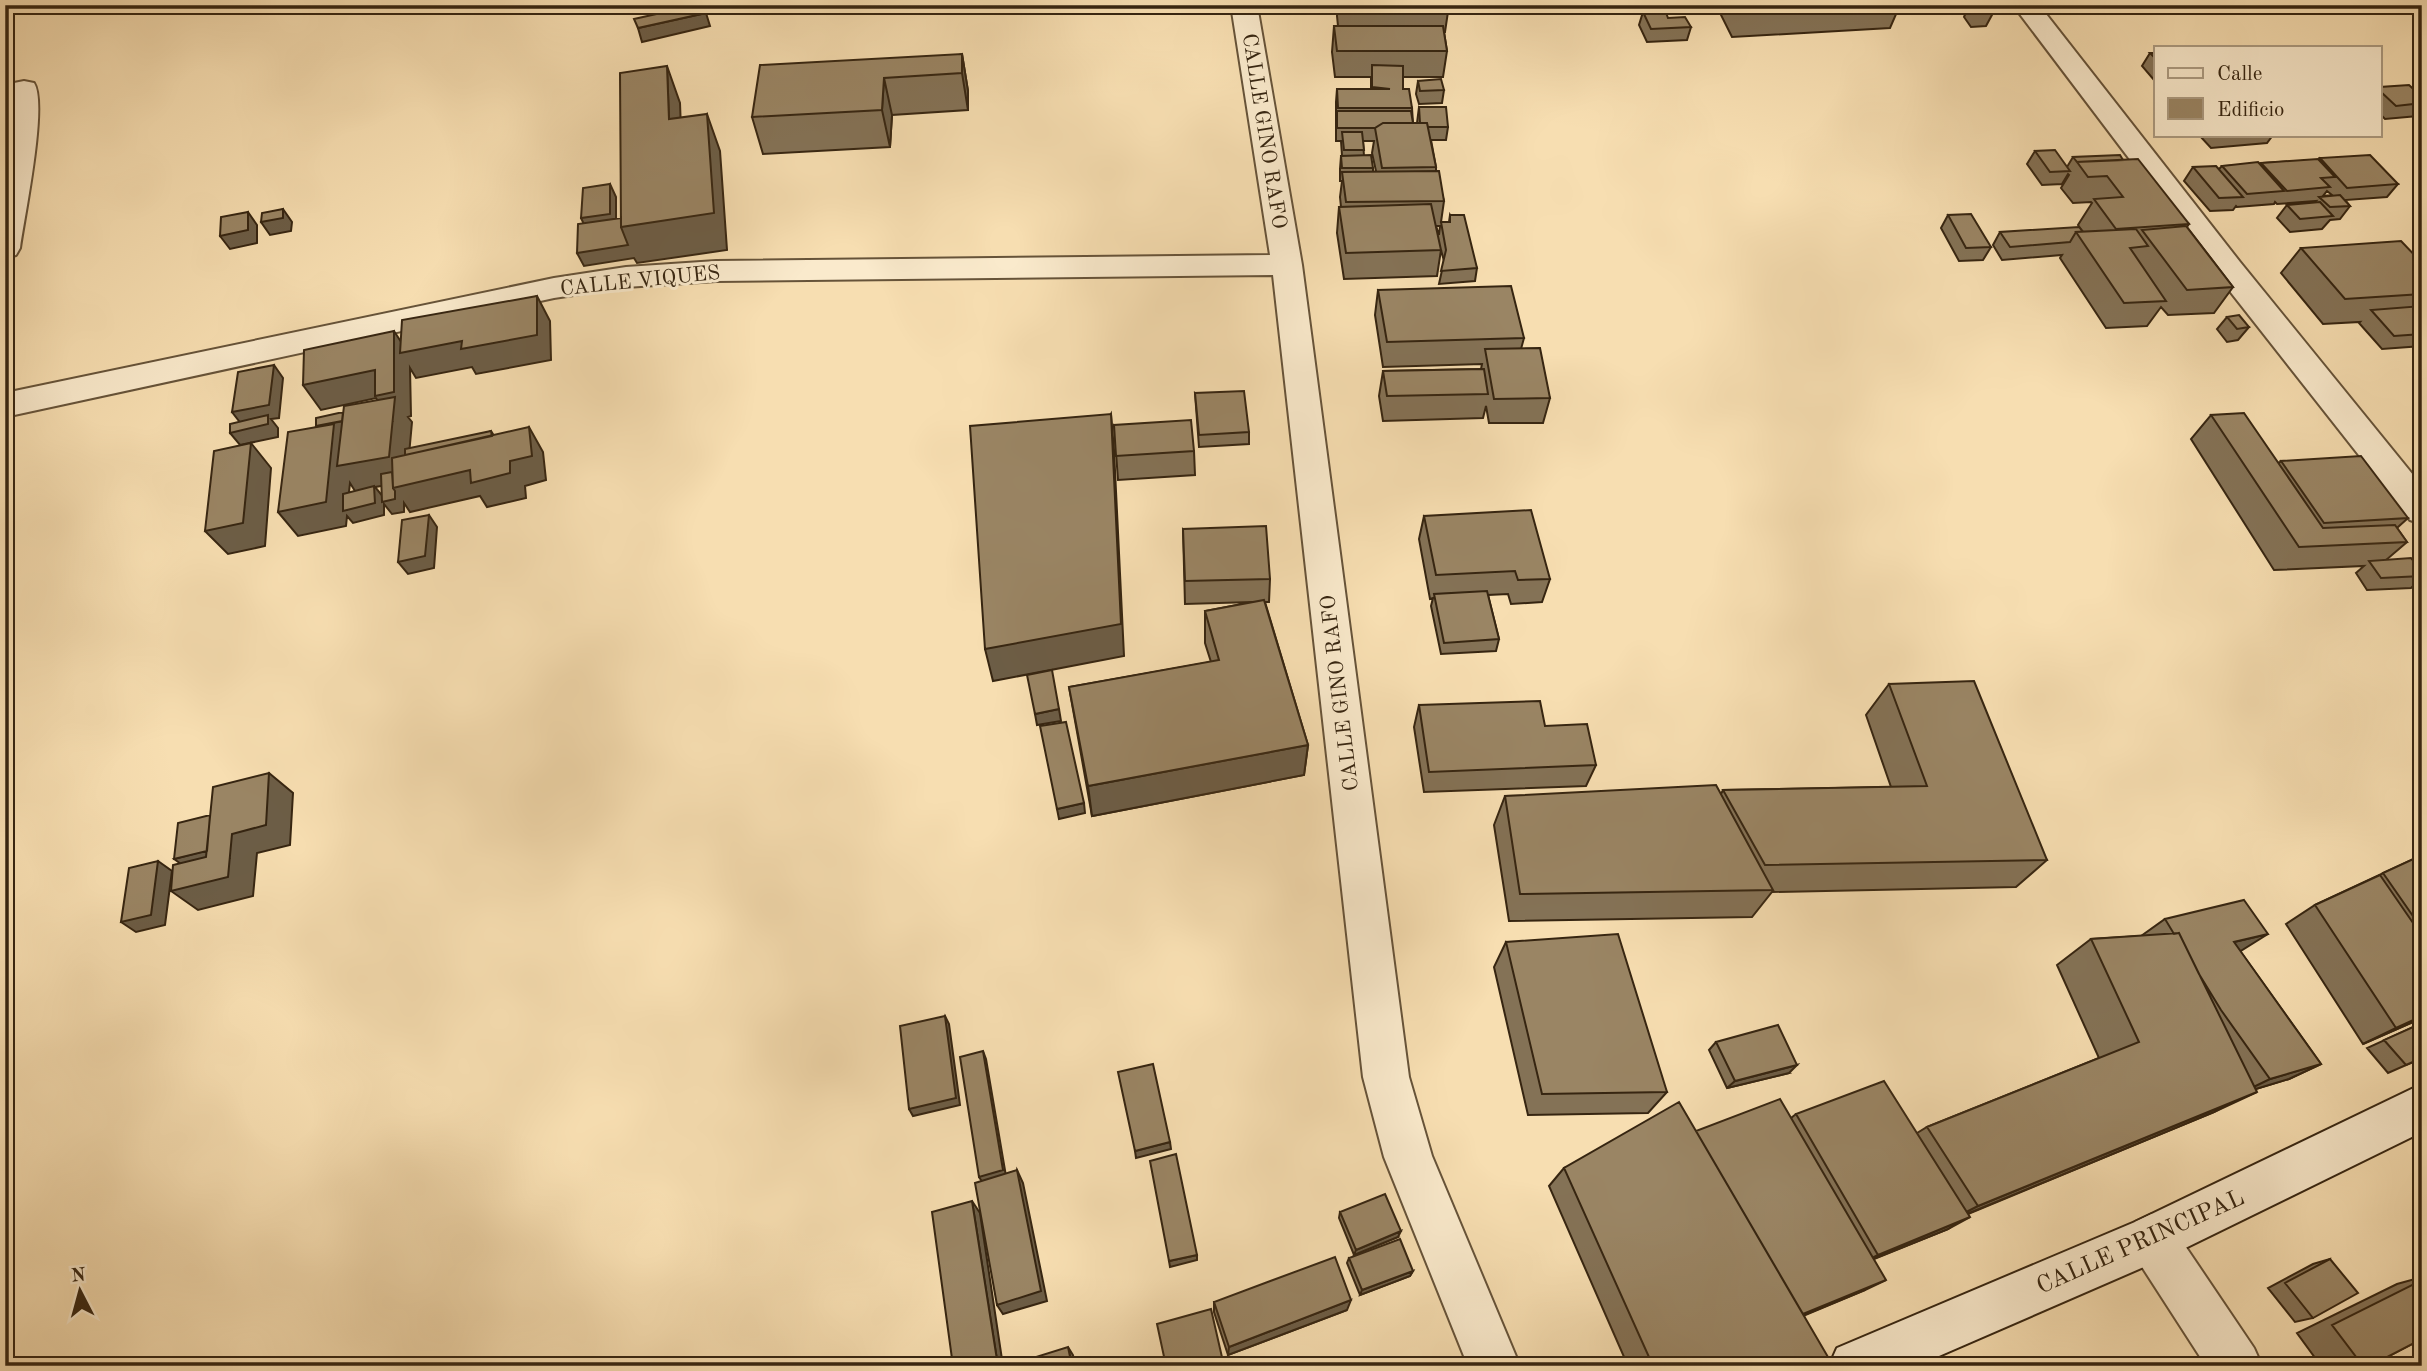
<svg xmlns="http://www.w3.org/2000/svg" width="2427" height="1371" viewBox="0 0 2427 1371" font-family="'Old Standard TT',serif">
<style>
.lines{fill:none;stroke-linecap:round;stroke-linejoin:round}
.street-casing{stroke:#665339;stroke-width:4}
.secondary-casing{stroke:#362511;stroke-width:4}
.street{fill:#faeacc;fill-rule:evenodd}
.secondary{fill:#faeacc;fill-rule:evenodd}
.wall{fill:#847256;stroke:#362511;stroke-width:2;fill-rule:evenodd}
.shaded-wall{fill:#6c5d46;stroke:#362511;stroke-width:2;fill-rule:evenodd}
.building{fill:#9a8564;stroke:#362511;stroke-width:2}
.labels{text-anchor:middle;stroke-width:6;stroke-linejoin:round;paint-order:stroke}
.street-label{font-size:21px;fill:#362511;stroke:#faeacc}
.near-street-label{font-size:24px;fill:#362511;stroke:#faeacc}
</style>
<rect width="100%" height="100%" fill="#f7deb1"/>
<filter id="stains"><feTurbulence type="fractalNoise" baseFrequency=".00286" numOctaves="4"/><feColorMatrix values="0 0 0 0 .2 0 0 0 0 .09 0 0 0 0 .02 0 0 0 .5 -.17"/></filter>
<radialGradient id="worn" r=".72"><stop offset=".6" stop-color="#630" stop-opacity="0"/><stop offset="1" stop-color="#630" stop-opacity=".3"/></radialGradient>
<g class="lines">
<g class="street-casing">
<path id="street" d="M1231,5H1257L1302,265L1409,1077L1432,1156L1520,1366H1468L1384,1157L1363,1077L1273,275L716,281L626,287L554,298L5,417V393L554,278L626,267L716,261L1270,255Z
M2013,5H2039L2240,262L2422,486V524L2410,520L2218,276Z
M24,81L34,83C48,104 24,218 20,248L16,255L5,258V153L11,116L10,89L14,83Z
M2152,1214L2169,1222L2254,1348L2262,1366H2206L2135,1256L2127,1239L2135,1222Z"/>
</g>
<g class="secondary-casing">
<path id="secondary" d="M2422,1084V1132L2169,1256L1916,1366H1829L1837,1348L2135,1222Z"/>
</g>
<use href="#street" class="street"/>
<use href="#secondary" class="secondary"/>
</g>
<path class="wall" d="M1338,5H1449L1445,32H1444L1447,51L1443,77H1403V89L1412,108L1413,123H1417L1419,107L1448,127L1446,140H1431L1436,167V171L1444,201L1441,222H1449L1450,215L1477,268L1475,281L1439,284L1444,261L1441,250L1437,276L1344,279L1337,233L1339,207H1341L1340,197L1342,181H1340V169L1341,156H1342L1341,141H1336V102L1337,89H1371V77H1335L1332,52L1334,26H1338L1337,16ZM1363,141H1374L1372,153L1376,171L1373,172V168L1364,156ZM1436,226H1440L1439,235Z
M1724,5H1900L1890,28L1732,37L1721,15Z
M1969,5H1987L1993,13L1986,26L1971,27L1964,17Z
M1643,12L1668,18L1691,27L1687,40L1647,42L1639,25Z
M2150,53H2156V79L2154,80L2142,66Z
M962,54L968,91V110L892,115L890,147L763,154L752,117Z
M1418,81L1444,90L1442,103L1419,104L1416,94Z
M2380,87L2422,97V111L2418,116L2385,119L2380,114Z
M2199,135H2273L2267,143L2211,148Z
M2035,151L2067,167L2073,157L2123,160L2189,224L2187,227L2233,287L2214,313L2168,315L2161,307L2147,326L2106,328L2060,258L2062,255L2002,260L1993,245L2000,232H2083L2078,225L2092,203L2091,202L2073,203L2061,188L2069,175L2068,174L2062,184L2042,185L2027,164Z
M2320,158L2398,184L2387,197L2345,200L2350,206L2340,219L2330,220L2322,229L2290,232L2277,218L2287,205L2314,203L2316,201L2277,204L2275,202L2274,204L2237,207L2236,206L2233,210L2210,211L2184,181L2193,167L2219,169L2222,166L2260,165L2261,163L2319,160ZM2327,191L2332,195L2323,196Z
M1948,215L1991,247L1983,260L1959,261L1941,228Z
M2301,248L2422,263V346L2382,349L2359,323L2360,322L2323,324L2281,273Z
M1378,290L1524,338L1521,349L1550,398L1543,423H1489L1486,406L1483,418L1383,421L1379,396L1383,371L1481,369L1482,364L1383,367L1375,315Z
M2227,317L2249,327L2238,340L2227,342L2217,329Z
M1195,393L1249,432V444L1199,447Z
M2211,415L2279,463L2281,461L2408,518L2397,528L2407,542L2386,560L2422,572V578L2411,588L2367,590L2356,573L2364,566L2274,570L2191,439Z
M1114,425L1194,451L1195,475L1118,480Z
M1424,516L1550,579L1542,602L1511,604L1508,594L1488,595L1499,639L1496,651L1441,654L1431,606L1433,598L1430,599L1419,539Z
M1183,529L1270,579L1269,602H1265L1308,745L1304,775L1092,816L1069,687L1211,662L1205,643V611L1253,602L1185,604Z
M1889,684L2047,860L2016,887L1772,892L1752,917L1509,921L1494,825L1505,796L1721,794L1723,790L1891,787L1866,715Z
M1419,705L1545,726L1596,765L1586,786L1424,792L1414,727Z
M2422,855V1018L2363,1044L2286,924L2315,905Z
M2165,919L2240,951L2321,1064L2289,1079L2256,1089L2214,1112L1968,1214L1948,1229L1874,1259L1865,1290L1804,1315L1810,1366H1628L1549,1186L1564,1168L1791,1118L1796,1114L1917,1133L1927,1127L2099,1058L2057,965L2091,939L2141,936Z
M1506,942L1667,1092L1648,1113L1528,1115L1494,967Z
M2422,1023V1058L2388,1073L2367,1048Z
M1716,1042L1789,1073L1727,1088L1709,1050Z
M1340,1212L1398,1237L1354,1255L1339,1218Z
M1349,1258L1413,1271L1410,1276L1360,1295L1347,1263Z
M2330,1259L2313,1318L2295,1322L2268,1288L2313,1264Z
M2422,1277V1339L2370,1366H2321L2297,1333L2397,1284Z
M1214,1302L1347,1310L1228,1355L1214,1312Z"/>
<path class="shaded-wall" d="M706,13L710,26L642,42L638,28Z
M962,54L968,91V110L962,73Z
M667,66L680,103L682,156L669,119Z
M884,78L892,115L890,147L882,110Z
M707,114L720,151L727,250L637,263L634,258L584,266L577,253L621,227Z
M610,184L616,197V227L587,231L581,218Z
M283,209L292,222L291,231L270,235L261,222Z
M248,212L257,225V243L230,249L220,236Z
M537,296L550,321L551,360L476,374L472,367L416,378L410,368L411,416L408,417L412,422L408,466L491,431L510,461L529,427L543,452L546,480L525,486L526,498L487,507L480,496L410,512L404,503V512L392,514L384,504V515L353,523L347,516L346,526L298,536L278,512L316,426L344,421H392L376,398L321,410L303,385L394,331L407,351ZM350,483L355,491L347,510ZM394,484L393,488L384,498L375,487Z
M274,365L283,378L279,418L271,419L278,428V437L240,445L230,433L242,425L232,412Z
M1111,414L1114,450L1124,656L993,681L985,649Z
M251,443L271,468L265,546L228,554L205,531Z
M429,515L437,527L434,568L408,574L398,562Z
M1059,709L1061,721L1037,725L1035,714Z
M1308,745L1304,775L1092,816L1088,786Z
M269,773L293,793L290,845L257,853L253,896L198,910L171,891L232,834Z
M1084,803L1085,813L1059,819L1057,809Z
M216,848L229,858L188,869L174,859Z
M158,861L172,871L165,925L136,932L121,922Z
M2268,934L2239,952L2234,942Z
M945,1016L949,1024L960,1105L913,1116L909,1109Z
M2422,1016V1018L2363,1044L2396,1028Z
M983,1051L986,1059L1006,1176L983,1183L979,1177Z
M2321,1064L2289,1079L2239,1094L2270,1079Z
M1797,1065L1789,1073L1727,1088L1735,1081Z
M2257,1092L2214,1112L1945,1223L1978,1206Z
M1170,1142L1171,1149L1136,1158L1135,1151Z
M1017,1170L1023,1183L1047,1301L1003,1314L997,1305Z
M972,1201L980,1213L1003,1366H998Z
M1970,1217L1948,1229L1858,1265L1878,1255Z
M1401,1231L1398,1237L1354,1255L1356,1250Z
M1197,1255V1260L1170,1267L1169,1261Z
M1413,1271L1410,1276L1360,1295L1362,1290Z
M1886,1280L1865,1290L1779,1326L1797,1317Z
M1351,1300L1347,1310L1228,1355L1229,1347Z
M1068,1347L1073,1355L1075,1366H1072Z"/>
<path class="building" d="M697,5H702L706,13L638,28L634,19Z
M1341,5H1449V7H1341Z
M1737,5H1857L1741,11Z
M1971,5H1987L1993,13L1978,14Z
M1665,10L1668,18L1685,17L1691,27L1651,29L1643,12Z
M1334,26H1443L1447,51H1337Z
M2150,53H2156V59Z
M962,54V73L884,78L882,110L752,117L760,65Z
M1372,65L1403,66V89H1409L1412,108H1338L1337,89H1390L1372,87Z
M667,66L669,119L707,114L714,213L621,227L620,73Z
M1441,79L1444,90L1420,91L1418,81Z
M2409,85L2422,97V103L2396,106L2380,91V87Z
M1419,107H1446L1448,127H1428L1427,123H1420Z
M1337,111H1411L1413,123H1383L1375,128H1337Z
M1383,123H1427L1436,167L1382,168L1375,128Z
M1342,132H1362L1364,150H1344Z
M2055,150L2070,171L2050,172L2035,151Z
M1371,155L1373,168H1342L1341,156Z
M2120,155L2123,160L2077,162L2073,157Z
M2370,155L2398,184L2347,188L2320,158Z
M2138,159L2189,224L2116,229L2094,199L2123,197L2107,176L2088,177L2077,162Z
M2318,159L2335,177L2321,178L2330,187L2287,191L2261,163Z
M2258,162L2284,191L2247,194L2222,166Z
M2216,166L2243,197L2219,198L2193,167Z
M1439,171L1444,201L1346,202L1342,172Z
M610,184V214L581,218L583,188Z
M2340,195L2350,206L2330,207L2319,197Z
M2320,202L2333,216L2300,219L2287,205Z
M1431,204L1441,250L1346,253L1339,207Z
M283,209V218L261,222L262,213Z
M248,212V230L220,236L221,217Z
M1971,214L1991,247L1966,248L1948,215Z
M1450,215H1464L1477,268L1441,271L1446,250L1441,222H1450Z
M621,218V227L628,245L577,253L578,224Z
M2186,226L2233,287L2187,290L2142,230Z
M2079,227L2083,232H2076L2070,242L2010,247L2000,232Z
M2136,229L2148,246L2130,248L2166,301L2124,303L2076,232Z
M2401,241L2422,263V294L2345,299L2301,248Z
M1511,286L1524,338L1387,342L1378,290Z
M537,296V335L461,349L462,341L400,353L402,320Z
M2422,306V334L2394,336L2371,310Z
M2239,315L2249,327L2237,329L2227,317Z
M394,331V392L375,396V370L303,385L304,350Z
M1540,348L1550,398L1494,399L1485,349Z
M274,365L269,405L232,412L238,372Z
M1484,369L1488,394L1387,396L1383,371Z
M1244,391L1249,432L1199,435L1195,393Z
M395,397L389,457L337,466L344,406Z
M343,412L342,421L316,426V418Z
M2244,413L2323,528L2395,525L2407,542L2299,547L2211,415Z
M1111,414L1121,624L985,649L970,426Z
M268,415V424L230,433V424Z
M1191,420L1194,451L1116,456L1114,425Z
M334,424L326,502L278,512L288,432Z
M529,427L532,456L510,461V473L471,483L470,470L393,488L392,458Z
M491,431L492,436L405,455V449Z
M251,443L243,523L205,531L214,451Z
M2361,456L2408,518L2324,523L2281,461Z
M392,472L393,488L395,491V499L382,502L381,474Z
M374,486L375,503L343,511V494Z
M1531,510L1550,579L1518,580L1515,571L1436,575L1424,516Z
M429,515L425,556L398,562L402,520Z
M1266,526L1270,579L1185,581L1183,529Z
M2411,558L2422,572V576L2381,578L2369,561Z
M1487,591L1499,639L1444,643L1434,594Z
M1264,600L1308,745L1088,786L1069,687L1219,660L1205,611Z
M1052,670L1059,709L1035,714L1027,675Z
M1974,681L2047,860L1765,865L1723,790L1927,786L1889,684Z
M1540,701L1545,726L1587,724L1596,765L1429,772L1419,705Z
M1066,722L1084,803L1057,809L1040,726Z
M269,773L266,825L232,834L228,877L171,891L173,865L206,857L213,787Z
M1716,785L1773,890L1520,894L1505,796Z
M210,815L207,851L174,859L178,823Z
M2422,855V929L2383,873Z
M158,861L151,915L121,922L129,868Z
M2380,875L2422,936V1016L2396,1028L2315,905Z
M2244,900L2268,934L2234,942L2321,1064L2270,1079L2221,1010L2199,974L2179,933L2174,934L2165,919Z
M2179,933L2257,1092L1978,1206L1927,1127L2139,1042L2091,939Z
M1618,934L1667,1092L1542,1094L1506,942Z
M945,1016L956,1098L909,1109L900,1026Z
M2422,1023V1058L2406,1065L2384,1040Z
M1778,1025L1797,1065L1735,1081L1716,1042Z
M983,1051L1003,1170L979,1177L960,1057Z
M1153,1064L1170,1142L1135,1151L1118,1072Z
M1884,1081L1970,1217L1878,1255L1796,1114Z
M1780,1099L1886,1280L1803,1314L1696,1131Z
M1679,1102L1828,1357L1810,1366H1653L1564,1168Z
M1176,1154L1197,1255L1169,1261L1150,1161Z
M1017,1170L1041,1291L997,1305L975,1183Z
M1385,1194L1401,1231L1356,1250L1340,1212Z
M972,1201L998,1366H953L932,1212Z
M1400,1239L1413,1271L1362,1290L1349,1258Z
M1335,1257L1351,1300L1229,1347L1214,1302Z
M2330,1259L2358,1293L2313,1318L2285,1283Z
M2422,1280V1339L2370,1366H2363L2332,1325Z
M1211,1309L1224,1366H1166L1157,1324Z
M1068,1347L1072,1366H1007Z"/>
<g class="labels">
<g class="street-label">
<text transform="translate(1265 131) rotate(81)" y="7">CALLE GINO RAFO</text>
<text transform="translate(640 280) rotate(-6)" y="7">CALLE VIQUES</text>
<text transform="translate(1339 693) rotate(-97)" y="7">CALLE GINO RAFO</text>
</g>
<g class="near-street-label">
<text transform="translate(2140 1241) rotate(-24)" y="8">CALLE PRINCIPAL</text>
</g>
</g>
<rect width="2427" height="1371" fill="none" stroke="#f7deb1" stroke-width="28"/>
<rect x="7" y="7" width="2413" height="1357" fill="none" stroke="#362511" stroke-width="3.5"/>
<rect x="14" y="14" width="2399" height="1343" fill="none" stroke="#362511" stroke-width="2"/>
<rect x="2154" y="46" width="228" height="91" fill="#faeacc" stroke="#ac9b81" stroke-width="2"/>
<rect x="2168" y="68" width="35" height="10" fill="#faeacc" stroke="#ac9b81" stroke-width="2"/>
<text x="2217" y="80" font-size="21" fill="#362511">Calle</text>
<rect x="2168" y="98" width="35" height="21" fill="#9a8564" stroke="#ac9b81" stroke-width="2"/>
<text x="2217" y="116" font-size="21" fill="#362511">Edificio</text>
<g transform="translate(80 1291) rotate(354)" stroke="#faeacc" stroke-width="5" paint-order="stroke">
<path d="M0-5L12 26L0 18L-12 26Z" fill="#362511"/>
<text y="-10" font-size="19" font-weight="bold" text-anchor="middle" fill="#362511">N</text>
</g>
<rect width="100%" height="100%" filter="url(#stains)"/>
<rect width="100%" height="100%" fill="url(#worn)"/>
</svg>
